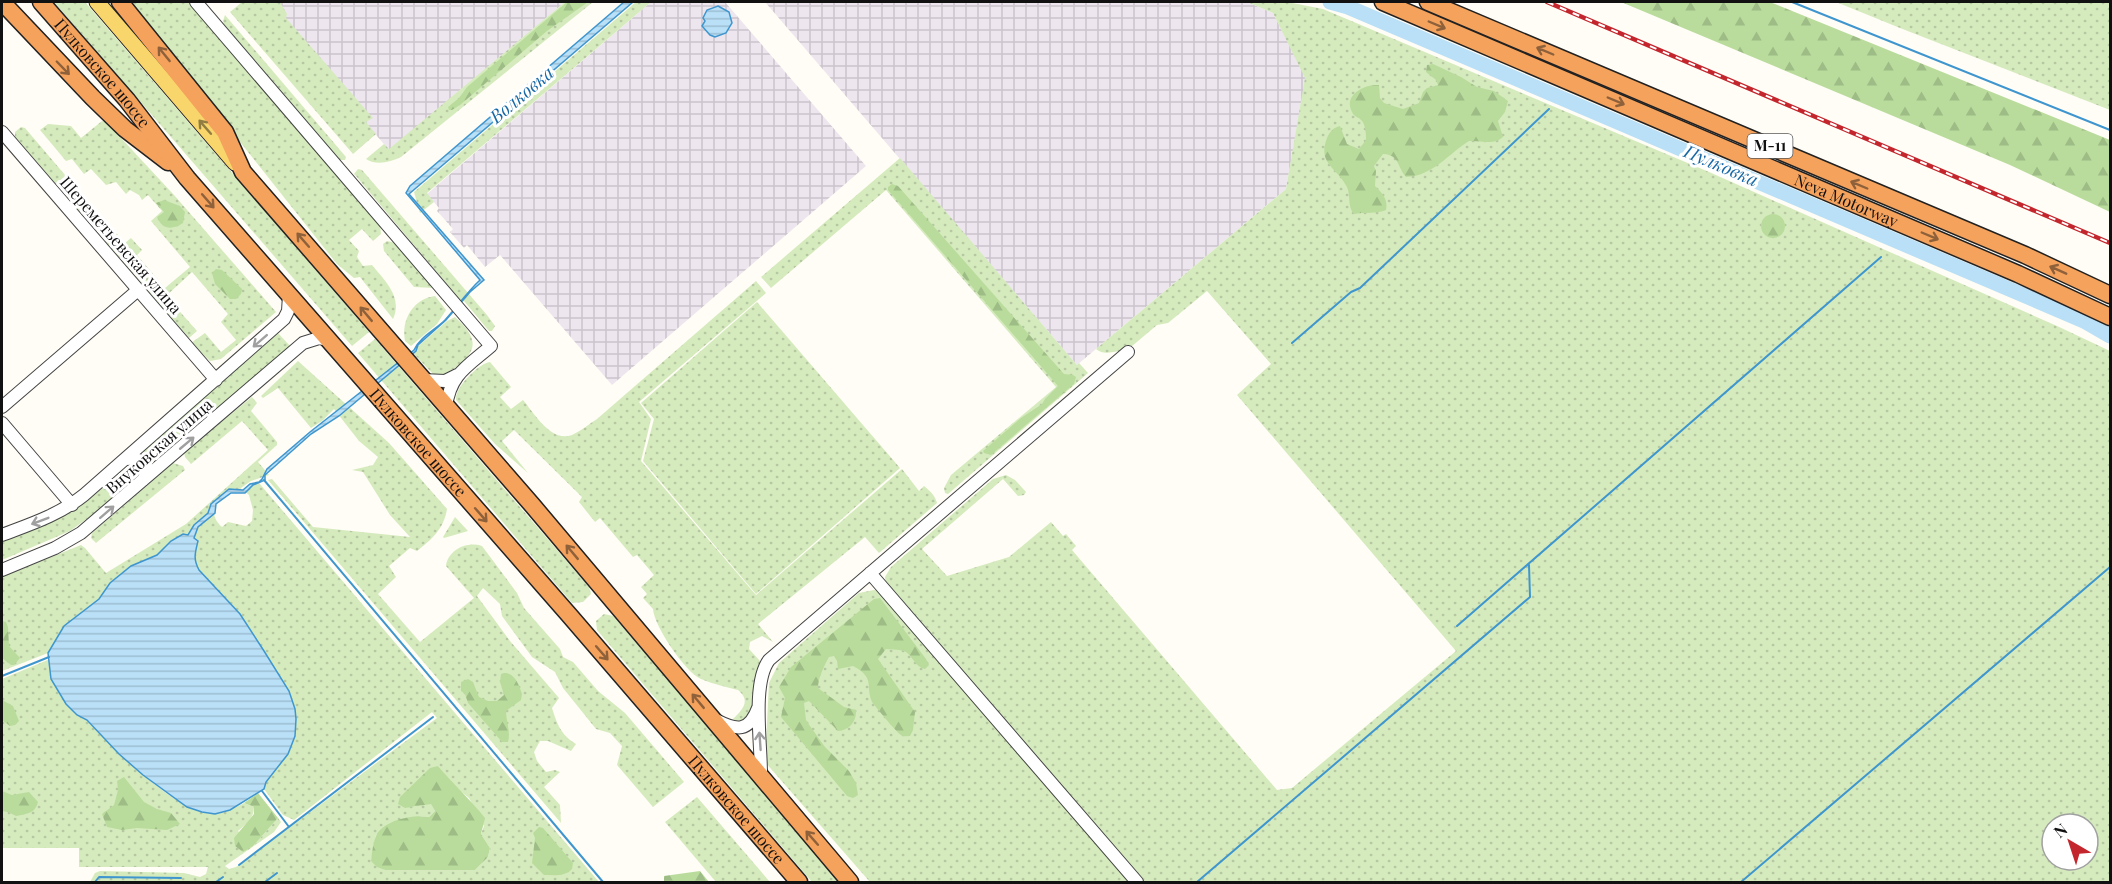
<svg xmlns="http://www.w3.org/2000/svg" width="2112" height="884" viewBox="0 0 2112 884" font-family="'Playfair Display',serif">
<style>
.industrial{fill:url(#industrial-grid)}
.grass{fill:url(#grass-dots);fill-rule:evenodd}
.forest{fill:url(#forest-firs)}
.water{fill:url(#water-rules);stroke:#3f96cf;stroke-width:1.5}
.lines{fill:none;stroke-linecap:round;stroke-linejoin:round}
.stream{stroke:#3f96cf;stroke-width:2}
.river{stroke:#b9e0f7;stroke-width:15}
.minor-casing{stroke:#444;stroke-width:14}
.major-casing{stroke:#222;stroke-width:17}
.highway-casing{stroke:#222;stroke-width:19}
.minor{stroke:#fff;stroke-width:12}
.major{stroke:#f9d66b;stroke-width:15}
.highway{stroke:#f5a25d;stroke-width:16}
.rail-casing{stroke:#c4262e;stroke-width:4.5}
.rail{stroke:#fff;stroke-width:2;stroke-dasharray:7;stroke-linecap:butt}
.oneway{stroke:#8e613b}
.oneway2{stroke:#917d42}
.oneway3{stroke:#a0a0a0}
.labels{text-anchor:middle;stroke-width:6;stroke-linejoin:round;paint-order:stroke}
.shield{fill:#fff;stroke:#585858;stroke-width:1.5}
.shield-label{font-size:15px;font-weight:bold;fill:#111}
.street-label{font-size:16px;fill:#111;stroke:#fff}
.water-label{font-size:18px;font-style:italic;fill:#1768a6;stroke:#fff}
</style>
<defs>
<pattern id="industrial-grid" width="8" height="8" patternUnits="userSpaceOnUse" patternTransform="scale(1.5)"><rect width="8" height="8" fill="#eee6ef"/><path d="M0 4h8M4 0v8" fill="none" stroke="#cbc4cc"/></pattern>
<pattern id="grass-dots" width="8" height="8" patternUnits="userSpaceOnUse" patternTransform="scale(1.5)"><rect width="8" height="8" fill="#d5ebbd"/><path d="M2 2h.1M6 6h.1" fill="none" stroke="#b6c8a1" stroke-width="1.8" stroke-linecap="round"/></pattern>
<pattern id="forest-firs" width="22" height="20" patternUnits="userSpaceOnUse" patternTransform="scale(1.5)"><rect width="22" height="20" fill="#b9dc9c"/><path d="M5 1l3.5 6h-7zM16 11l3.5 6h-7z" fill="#9ebc85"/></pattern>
<pattern id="water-rules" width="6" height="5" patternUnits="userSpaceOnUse" patternTransform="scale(1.5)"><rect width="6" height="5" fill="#b9e0f7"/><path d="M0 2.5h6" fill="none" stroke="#9ebfd3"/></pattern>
</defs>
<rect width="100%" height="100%" fill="#fffdf5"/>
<path class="industrial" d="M262,2H565L389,150Z
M651,2H725L866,166L612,385L500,255L485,267L467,245L464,248L450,232L453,229L437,211L439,208L427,194Z
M765,2H1247L1273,13L1306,78L1286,189L1077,365Z"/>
<path class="grass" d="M54,2H85L369,332L352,346Z
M129,2H189L380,224L381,234L373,241L362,229L349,240L359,251L357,257L363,266L372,265C385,281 403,297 393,319L360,277L354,278L337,264Z
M242,2H280L287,14L286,18L373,118L366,122L376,134L353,154L230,12Z
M565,2H593L401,157C390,162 377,166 366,159L384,144L389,149Z
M636,2H651L427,193L434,202L420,213L414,192Z
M1247,2H1287L1323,9L1709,172L2057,326L2110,351V882H1145L886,585L885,577L891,567L993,479L1006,475L1015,480L1026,492L1024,495L1018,496L1003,479L922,549L947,576L1009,557L1051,522L1063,536L1066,534L1076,546L1072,550L1277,790L1292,788L1456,651L1237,395L1271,364L1207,291L1168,323L1157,325L1125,352C1115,349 1106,357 1096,349L1286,189L1305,78L1273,13ZM2052,824H2088V860H2052Z
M1836,2H2110V110L1900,28Z
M225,15L346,157L345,160H338L225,28L223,21Z
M102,121L107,123L174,195L276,312L221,359L210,361L191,343L205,333L221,352L236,340L221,322L228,314L192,272L166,296L197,331L189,338L99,234L100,229L104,225L111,227L125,243L131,238L142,250L137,255L165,288L190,267L151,221L162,211L148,195L142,200L139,195L130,190L126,194L116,182L106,185L91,169L84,174L72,159L66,161L40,130L48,124L71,126L81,138Z
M21,127L25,128L100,216L98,221L89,222L15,137V132Z
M900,158L1077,365L1079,363L1088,373L948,494L945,493L944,488L951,475L1056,387L886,190L771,288L761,277Z
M358,169L362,170L487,315L495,326L492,331H489L464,301L460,300L356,176L354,174Z
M387,241L396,243L434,288L414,287L384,251L383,244Z
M756,281L766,293L639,402L651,419L641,461L756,595L902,469L919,491L924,486C930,491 935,495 937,503L879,553L865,537L758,624L773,642L762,636L750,642L749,649L760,661L752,717L739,724L733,719C743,709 751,701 738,690C726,687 713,684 701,679C685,672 654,626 653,609L643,598L647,594L641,587L654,575L637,555L633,557L600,518L595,522L579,502L582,497L514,430L502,441L528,473L495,444L456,400C455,387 478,364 490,362L511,387L500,397L511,409L523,400C534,413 551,443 572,435C581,431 589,424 597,419Z
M435,296L446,310L437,324L411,346L405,341C401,320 413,299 435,296Z
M757,302L900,468L756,594L643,461L654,419L641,403Z
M455,317C479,339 479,351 452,370C447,374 442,378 435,376L414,354L417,350L416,348L447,321Z
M278,333L290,346L153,464L142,451Z
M375,339L589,587L591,594L583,602L572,603L358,353Z
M298,361L389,443L447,509C444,529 431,540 417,551L410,548L389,566L396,577L378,594L420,642L474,598L446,566C448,550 467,541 482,546L517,593L524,608L560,649L563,657L573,662L598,691L625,713L684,782L653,807L617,765L622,746L610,733L596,729L563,688L555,672L532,657L502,616L500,604L483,588L477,596L510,641L559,698L552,708C557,724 561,735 576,744L571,751L548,741H540L534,752L537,761L546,772L555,770L560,772L544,787L560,805L561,823L268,480L272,479L313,527L410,537L390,515L363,472L352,470L373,465L378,457L359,441L334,409L322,421L311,428L278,388L263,398L261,396Z
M252,397L257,403L251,411L277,442V445L258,462L269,475L251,481L241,488L240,491H230L214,503C213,513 214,520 222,527L228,522L246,526L252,521L253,510L249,495L244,491L252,484L259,483L599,882H90L95,873L100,871L184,873L200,877L206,874L208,867H79V848H2V679L50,659L51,679L77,715L87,720C114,748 174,812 213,814C224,814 234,808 244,803L254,807C254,818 246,824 238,831L253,846L278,818L281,822L274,832L225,866L229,869L236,867L437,718L432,712L294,820L283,815L264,789L266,782L288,754L295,736V708L289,691L240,614L199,570L195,563L194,555L171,541L157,555L131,566L110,583L99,599L64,626L48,653L2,671V577L81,545L85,548L106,573L186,524L268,450L242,421L191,464L185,457L184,452ZM438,766L455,787L469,798L484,826L481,834L490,848L488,857L475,870H385L371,861L376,835L421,816L429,817L435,811L431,803L413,807Z
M134,461L141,467L140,475L92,515L70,531L2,560V541L66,514L86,499L128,462Z
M173,463L183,466L185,470L96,543L91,538L92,533Z
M455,517L468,531L444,538L443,537Z
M874,590L880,591L1132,882H870L765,762L769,683L779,663L859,593Z
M604,614L613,616L842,882H812L597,630L596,621Z
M697,797L770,882H716L665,822Z"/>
<path class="forest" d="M567,2H588L547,31L460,105L452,110H449L448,107L459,98L467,87Z
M1621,2H1770L2110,140V212L2010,165Z
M1433,64L1461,77L1477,87L1494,91L1508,101L1505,112L1498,121L1503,137C1493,146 1481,140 1469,141C1448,154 1433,176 1406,177C1397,167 1400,155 1383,154L1374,166L1376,171L1375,186C1383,194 1388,199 1386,210C1377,214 1364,212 1354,214C1347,206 1351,196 1347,187C1337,167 1317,164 1327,138C1330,131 1333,128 1340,126L1347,144L1359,149L1366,140C1366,135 1366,126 1362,121C1359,117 1354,117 1352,112C1343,95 1364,84 1379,85L1380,98L1384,103L1403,109L1419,103L1423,92L1427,88L1438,85L1436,80L1426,72L1427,65Z
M892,184L898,186L1064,374L1073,375L1076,377L1074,384L991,455L984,453L983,451L1021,418L1042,404L1045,399L1058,386L888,190V187Z
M164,200L180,206L185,212L183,223C173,230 162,230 157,217L164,212L156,203Z
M1761 226a12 12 0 1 1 24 0a12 12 0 1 1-24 0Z
M216,269L222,270L242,289L241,294L236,299H230L215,284L212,273Z
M880,598L926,659L929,665L925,669C915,667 914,658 906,652C901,649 892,650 886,649L878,659L915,712L913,730L910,736C906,736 904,737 901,735C898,734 874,705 872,702C865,686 876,678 853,666L838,669L837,661L834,656L829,657C824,666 818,678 818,688L844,707L856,710C857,721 849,731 838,731L809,701L804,703L806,720L810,726L825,747L849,771L856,783L858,795L853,798L847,796L781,717L785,698L779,687L791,667L874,599Z
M2,621L6,622L8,627L9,646L20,658L14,665H11L2,658Z
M504,673C515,673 519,685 522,694L521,700L506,711C506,721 511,733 508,742H502L468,703L465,694L461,691V682L468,679L473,682L479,697L488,701H497L504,695L500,682L501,674Z
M2,700L13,706L19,721L15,725L10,726L2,720Z
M438,766C453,784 470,799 485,818L481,834L490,848L488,857L475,870H385L377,867L371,861C372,853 373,843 376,836C383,820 414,814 429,817L435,811L431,804L405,808L398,804L400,797L430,768Z
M124,777L144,802L157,809L171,813L180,824L167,830L137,828L122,830L107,827L102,814L114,805L118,790L117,781Z
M2,791L12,795L29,792L38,802C35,814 26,814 16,816L8,812L2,811Z
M258,793L278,818L253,846L243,852L235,846L234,838L254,814V807L244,803Z
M539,827L543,828L573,863L572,869C565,877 554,875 544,875L532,863L535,838L533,833Z
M700,871L709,882H664V876Z"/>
<path class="water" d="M624,2H633L409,194L484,280L470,292L446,320L418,345L416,351L339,416L311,434L265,475V480L253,485L245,493H231L216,504L215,513L198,527L194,538L198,541C195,553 193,559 199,570L240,614L264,651L289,691L295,709L296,719L295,736L288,754L266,782L264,789L230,810L215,814L202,812L187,807L143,775L119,754L87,720L77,715L66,704L51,679L48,653L64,626L99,599L110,583L131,566L157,555L171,541L183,534L188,535L194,525L208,513L211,504L229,489L243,490L250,484L259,482L262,479L267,469L310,432L414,350C420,337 435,330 445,320C457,307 467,292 480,280L406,193L410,186Z
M718,6L729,12L732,23L726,33L715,37L710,35L702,26L705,21L703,18L707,10Z"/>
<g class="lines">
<path class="stream" d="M1792,2L2110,130
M1292,343L1351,292L1360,288L1549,109
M264,480L603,882
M1457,626L1881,257
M2,676L49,657
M262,791L289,827
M239,865L433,717
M95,882L99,877L181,878
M216,882L223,877
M265,882L277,873
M1197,882L1530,597L1529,565
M1741,882L2110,567"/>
<path class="river" d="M1330,2L1348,7L2084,321L2110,336"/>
<g class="minor-casing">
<path id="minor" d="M196,2L491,346C468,366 450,374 446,407
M2,132L216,380
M423,380L445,381L457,375
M2,407L138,290
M2,423L72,505
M126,459C137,458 146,460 148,472L143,480
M2,535C31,524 59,515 84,495L284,319L288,311L289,295
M2,570L55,548L81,533L303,343L319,338L329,340
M870,573L1137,882
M716,720C737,731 749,732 758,708
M761,779C762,749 751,684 769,660L1128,352"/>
</g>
<g class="major-casing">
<path id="major" d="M97,2L235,163"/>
</g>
<g class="highway-casing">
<g id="highway">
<path d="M2,2L93,98L125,129L168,162"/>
<path id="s1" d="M41,2L127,100L187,178L570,616L799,882"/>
<path d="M120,2L225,132L243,172L533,506L850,882"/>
<path id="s2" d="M1383,2L2018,274L2110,317"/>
<path d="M1428,2L2025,255L2110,295"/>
</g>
</g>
<use href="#minor" class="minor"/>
<use href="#major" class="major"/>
<use href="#highway" class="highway"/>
<g class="rail-casing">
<path id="rail" d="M1547,2L2110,243"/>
</g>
<use href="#rail" class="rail"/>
</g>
<defs><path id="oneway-shaft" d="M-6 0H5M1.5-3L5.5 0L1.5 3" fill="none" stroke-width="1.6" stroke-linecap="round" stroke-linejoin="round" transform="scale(1.5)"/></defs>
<g class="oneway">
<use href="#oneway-shaft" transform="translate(1437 25) rotate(23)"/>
<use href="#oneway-shaft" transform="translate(1545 51) rotate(-157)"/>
<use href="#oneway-shaft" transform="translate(164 54) rotate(-129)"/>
<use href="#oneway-shaft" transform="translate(63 68) rotate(46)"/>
<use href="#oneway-shaft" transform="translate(1616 101) rotate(23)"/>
<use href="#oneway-shaft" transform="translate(1859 185) rotate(-157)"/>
<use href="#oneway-shaft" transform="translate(208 201) rotate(49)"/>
<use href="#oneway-shaft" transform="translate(1930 236) rotate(23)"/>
<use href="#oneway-shaft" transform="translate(303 240) rotate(-131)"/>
<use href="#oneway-shaft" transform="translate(2058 270) rotate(-156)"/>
<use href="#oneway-shaft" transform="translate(366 314) rotate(-130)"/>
<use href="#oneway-shaft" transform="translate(481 515) rotate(49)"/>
<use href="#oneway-shaft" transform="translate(572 552) rotate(-130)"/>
<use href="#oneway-shaft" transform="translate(602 653) rotate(49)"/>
<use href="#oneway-shaft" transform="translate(698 701) rotate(-130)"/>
<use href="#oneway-shaft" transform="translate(812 838) rotate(-131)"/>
</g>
<use class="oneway2" href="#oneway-shaft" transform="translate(205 127) rotate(-131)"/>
<g class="oneway3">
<use href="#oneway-shaft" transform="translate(260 341) rotate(139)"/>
<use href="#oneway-shaft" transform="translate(187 443) rotate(-40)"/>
<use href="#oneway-shaft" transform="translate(107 512) rotate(-41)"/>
<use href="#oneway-shaft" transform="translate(40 521) rotate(159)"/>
<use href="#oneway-shaft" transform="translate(760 741) rotate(-94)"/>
</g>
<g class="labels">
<rect class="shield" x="1747.5" y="134" width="45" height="24" rx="4.5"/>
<g class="shield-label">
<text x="1770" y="151">М-11</text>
</g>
<g class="street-label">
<text dy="6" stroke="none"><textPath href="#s1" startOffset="94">Пулковское шоссе</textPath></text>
<text dy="6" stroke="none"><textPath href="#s2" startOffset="504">Neva Motorway</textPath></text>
<text transform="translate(121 245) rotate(49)" y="6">Шереметьевская улица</text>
<text dy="6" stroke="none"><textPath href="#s1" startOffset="580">Пулковское шоссе</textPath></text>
<text transform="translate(159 446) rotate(-41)" y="6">Внуковская улица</text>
<text dy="6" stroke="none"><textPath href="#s1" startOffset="1066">Пулковское шоссе</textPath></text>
</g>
<g class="water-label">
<text transform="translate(522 95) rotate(-40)" y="6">Волковка</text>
<text transform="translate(1721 166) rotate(23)" y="6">Пулковка</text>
</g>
</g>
<rect width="2112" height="884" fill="none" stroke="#111111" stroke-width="6"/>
<g transform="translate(2070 842) rotate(321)"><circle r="28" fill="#ffffff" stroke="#a0a0a0" stroke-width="1.5"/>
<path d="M0-4.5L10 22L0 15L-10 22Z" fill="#c4262e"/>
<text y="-9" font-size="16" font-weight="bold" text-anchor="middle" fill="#111111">N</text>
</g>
</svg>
